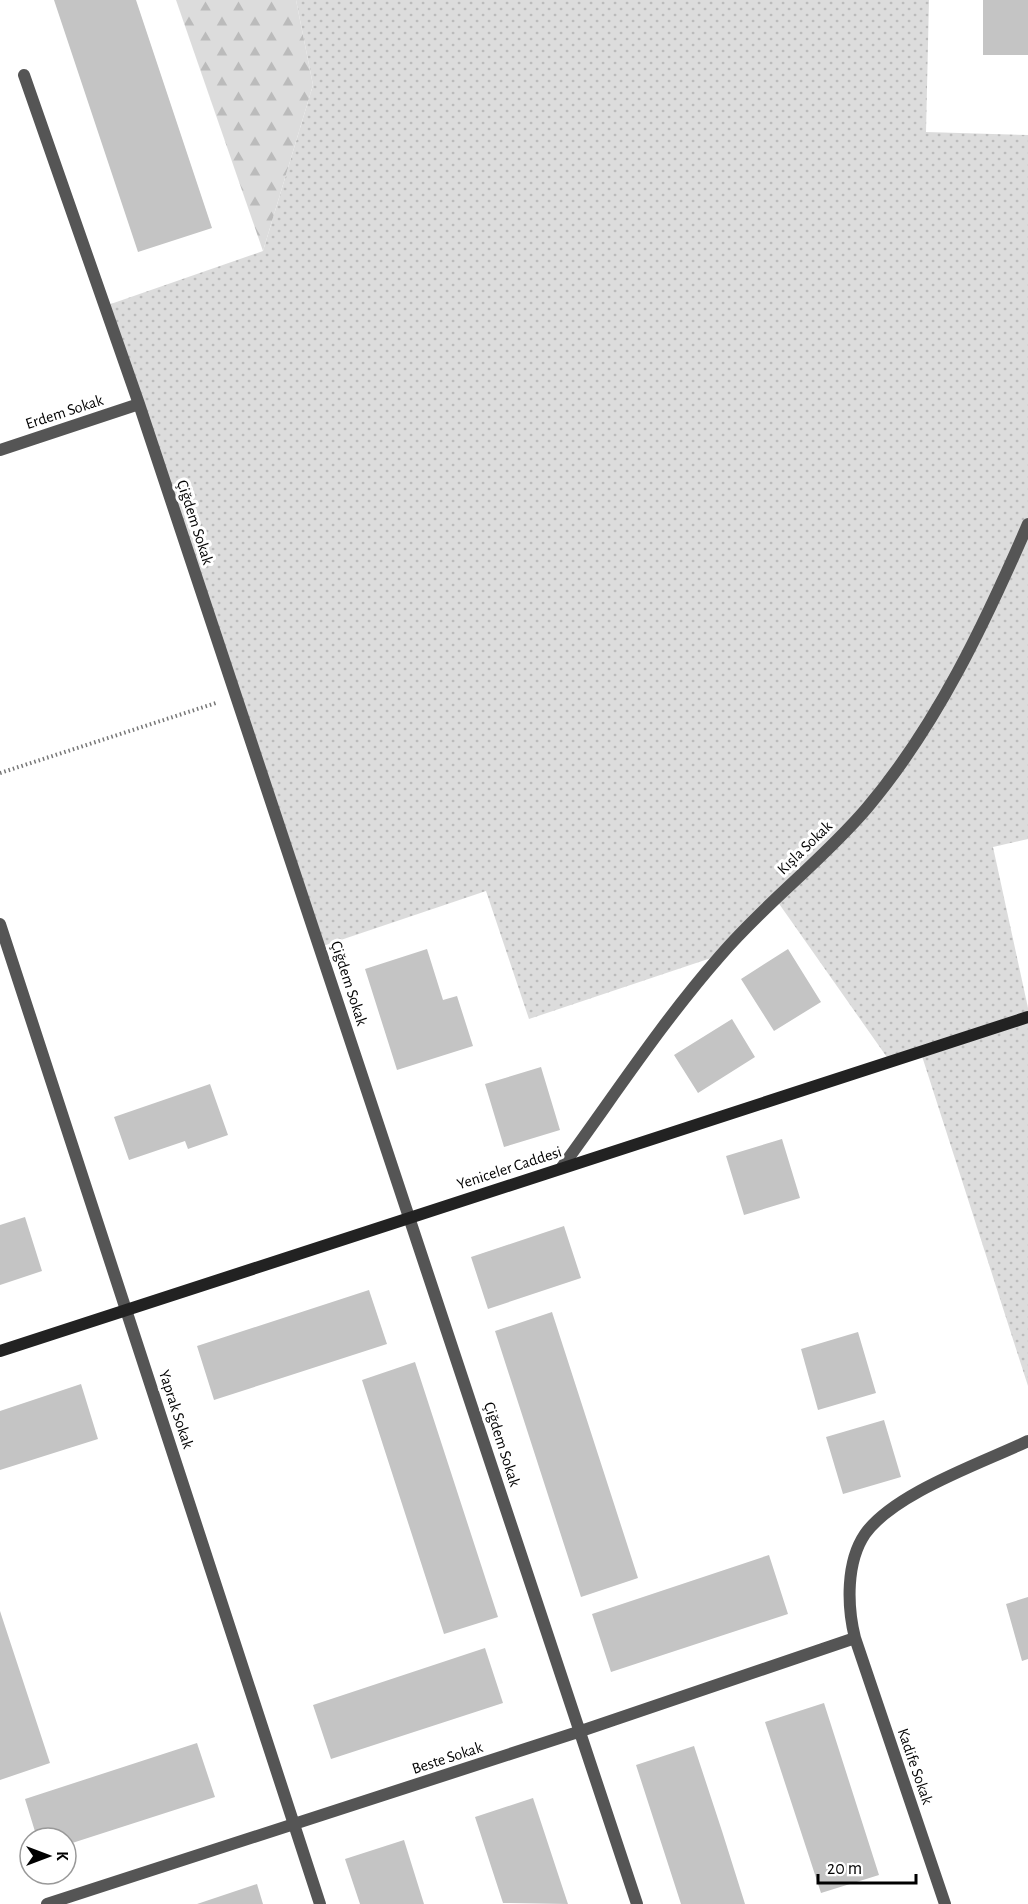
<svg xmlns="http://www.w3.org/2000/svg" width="1028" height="1904" viewBox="0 0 1028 1904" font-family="'Alegreya Sans',sans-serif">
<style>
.grass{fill:url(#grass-dots)}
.forest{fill:url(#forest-firs)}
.building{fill:#c4c4c4}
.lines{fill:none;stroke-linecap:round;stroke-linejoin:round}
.path{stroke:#777;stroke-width:4;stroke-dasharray:1.5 3;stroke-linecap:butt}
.street{stroke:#555;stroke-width:12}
.secondary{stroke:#222;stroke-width:12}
.labels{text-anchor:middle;stroke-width:6;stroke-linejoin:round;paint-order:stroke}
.street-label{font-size:16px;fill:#000;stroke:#fff}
</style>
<defs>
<pattern id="grass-dots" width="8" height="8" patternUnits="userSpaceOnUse" patternTransform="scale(1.5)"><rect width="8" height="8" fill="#dcdcdc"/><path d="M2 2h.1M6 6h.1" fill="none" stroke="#bbb" stroke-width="1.8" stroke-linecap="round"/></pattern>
<pattern id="forest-firs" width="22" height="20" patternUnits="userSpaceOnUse" patternTransform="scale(1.5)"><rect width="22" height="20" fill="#dcdcdc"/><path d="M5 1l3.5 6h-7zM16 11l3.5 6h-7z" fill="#bbb"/></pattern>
</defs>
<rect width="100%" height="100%" fill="#fff"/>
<path class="grass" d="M296,0H929L926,132L1028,135V839L993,847L1028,1008V1386L921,1053L891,1063L775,898L720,955L529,1019L486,891L320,947L105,306L263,251L313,85Z"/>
<path class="forest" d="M176,0H296L313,85L263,251Z"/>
<path class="building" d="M54,0H136L212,228L138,252Z
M983,0H1028V55H983Z
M427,949L443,1000L457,996L473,1046L397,1070L365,969Z
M788,949L821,1002L774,1031L741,979Z
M732,1019L755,1057L698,1093L674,1055Z
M541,1067L560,1130L504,1147L485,1084Z
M210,1084L228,1135L188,1149L185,1141L129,1160L114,1117Z
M782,1139L800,1198L744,1215L726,1156Z
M25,1217L42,1271L0,1285V1225Z
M564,1226L581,1278L488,1309L471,1257Z
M369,1290L387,1344L214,1400L197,1346Z
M552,1312L638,1578L581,1597L495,1331Z
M858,1332L876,1393L818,1410L801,1349Z
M415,1362L498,1617L444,1634L362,1380Z
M81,1384L98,1439L0,1470V1411Z
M884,1420L901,1477L843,1494L826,1437Z
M769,1555L788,1614L611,1672L592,1614Z
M1028,1597V1659L1022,1661L1006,1604Z
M0,1611L50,1763L0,1780Z
M485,1648L503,1703L331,1759L313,1705Z
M824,1703L879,1875L821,1893L765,1722Z
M197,1743L215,1797L66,1845V1838H37L25,1799Z
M694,1746L722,1831L745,1904H681L636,1765Z
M533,1798L561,1883L568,1904L503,1903L475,1817Z
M404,1840L424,1904H360L345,1859Z
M257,1884L263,1904H197Z"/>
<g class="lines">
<path class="path" d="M0,773L216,703"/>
<path class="street" d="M24,75L139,404L637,1904
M0,450L139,404
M0,924L320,1904
M562,1167C614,1096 662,1022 720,956C765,903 822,861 867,808C937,725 985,623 1028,524
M47,1904L581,1731L855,1638
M945,1904L855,1638C847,1606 846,1562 865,1534C894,1493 982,1463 1028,1441"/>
<path class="secondary" d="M0,1351L1028,1017"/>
</g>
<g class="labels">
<g class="street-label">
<text transform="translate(64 411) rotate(-18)" y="6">Erdem Sokak</text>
<text transform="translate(196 522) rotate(72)" y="6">Çiğdem Sokak</text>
<text transform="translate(804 847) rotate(-44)" y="6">Kışla Sokak</text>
<text transform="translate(350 983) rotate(72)" y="6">Çiğdem Sokak</text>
<text transform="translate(509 1167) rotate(-18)" y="6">Yeniceler Caddesi</text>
<text transform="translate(177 1409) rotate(72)" y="6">Yaprak Sokak</text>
<text transform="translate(503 1444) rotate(72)" y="6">Çiğdem Sokak</text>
<text transform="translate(447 1757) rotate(-18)" y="6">Beste Sokak</text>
<text transform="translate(916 1766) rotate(71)" y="6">Kadife Sokak</text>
</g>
</g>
<g transform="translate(48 1856) rotate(90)"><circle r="28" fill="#ffffff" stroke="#999999" stroke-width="1.5"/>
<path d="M0-4.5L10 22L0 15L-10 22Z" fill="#000000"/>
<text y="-9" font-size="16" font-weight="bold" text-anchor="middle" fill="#000000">K</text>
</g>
<path d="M818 1874v9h98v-9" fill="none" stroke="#000000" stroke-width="3"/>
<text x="827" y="1874" font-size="18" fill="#000000" stroke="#ffffff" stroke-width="4.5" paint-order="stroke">20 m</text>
</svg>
